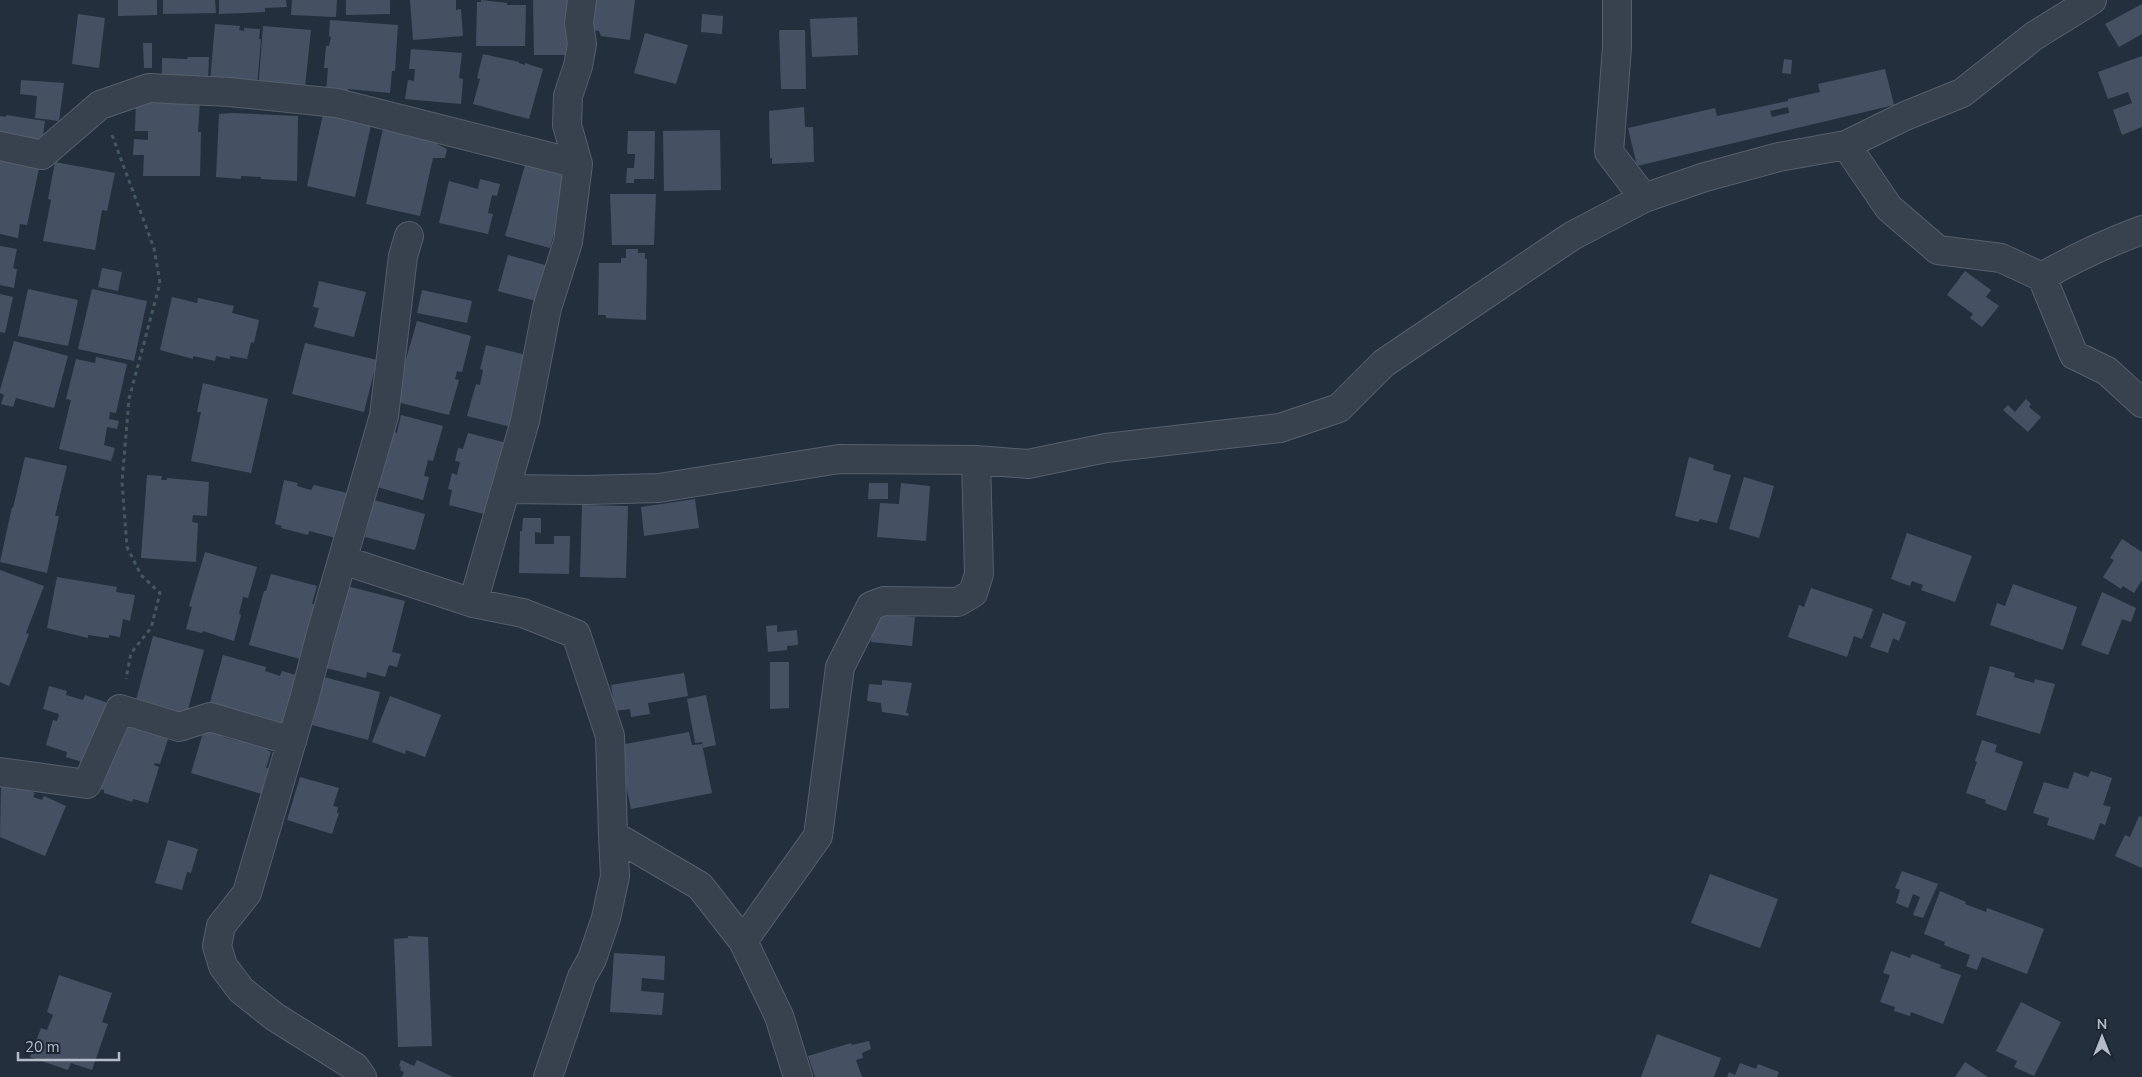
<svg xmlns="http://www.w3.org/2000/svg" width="2142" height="1077" viewBox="0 0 2142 1077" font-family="'Nunito Sans',sans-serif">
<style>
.building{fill:#455162;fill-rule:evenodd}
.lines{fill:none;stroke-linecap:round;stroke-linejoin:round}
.minor-casing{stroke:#565f6c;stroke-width:30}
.path{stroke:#44595c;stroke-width:3;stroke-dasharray:4 4;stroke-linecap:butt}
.minor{stroke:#38414e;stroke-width:28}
</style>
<rect width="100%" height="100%" fill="#242f3e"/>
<path class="building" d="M118,0H157V15L118,16Z
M163,0H215L216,13L163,14Z
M219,0H286L287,7L265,8V12L219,14Z
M292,0H337L336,17L291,15Z
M346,0H390V14L346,15Z
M410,0H456V10L461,9L463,36L413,40Z
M481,0L507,3V5H526L525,46H476L477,2H481Z
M533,0H578L572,55H534Z
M588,0H635L630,40L601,36L599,31L584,29Z
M2142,4V34L2119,47L2105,24Z
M78,14L105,18L99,68L72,64Z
M702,14L723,16L722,34L701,32Z
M857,17L858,55L812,57L810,19Z
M330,20L398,25L395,71H392L390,93L348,89V93L326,92L328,68H324L326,46H329L331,37L329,36Z
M215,24L240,26L239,30L244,31V28L260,29L259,39H261L257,86L210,82Z
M263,26L311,30L304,96L258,91Z
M779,30H805L806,89H781Z
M645,33L688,45L676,84L634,73Z
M143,43H152V68H144Z
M411,49L462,53L459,78L463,79L461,104L405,99L408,80L414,81L415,69H409Z
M483,54L519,62V63L525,65V63L543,69L529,119L473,104L480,79L477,78Z
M2142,56V127L2122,135L2113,110L2132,103L2128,92L2108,99L2098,72Z
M188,57H209L208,80L162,83V58L187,59Z
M1784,59L1792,60L1791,74L1782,73Z
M1885,69L1894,105L1637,166L1628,128L1715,108L1717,116L1788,101V99L1820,92L1818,84ZM1788,107L1789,113L1772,117L1770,111Z
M21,80L64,83L59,121L35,118L37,96L20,94Z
M136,99L200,101L198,132H201L200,176H143L144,155H133L134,139L148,140V131H135Z
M804,107L805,127H813L814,162L772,164V158H770L769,111Z
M324,110L372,121L355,197L307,186Z
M231,113L298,116L297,181L261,179V177L241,176V179L216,177L219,114Z
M6,115L45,121L41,148L0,140V116L6,117Z
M385,120L440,132L437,144L447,149L445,158H433L420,216L366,204Z
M720,130L721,190L664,191L663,131Z
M628,131H655L654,179H634V183H626L627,168H634L635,154H627Z
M0,155L40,164L27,225L20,224L18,238L0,234Z
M55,162L115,173L107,211L102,210L95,250L43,241L51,200L48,199Z
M525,165L570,177L550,248L505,236Z
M480,179L500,184L497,196L492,195L488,213L493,214L488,234L439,223L449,181L478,189Z
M610,194H656L654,245H612Z
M0,246L17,249L13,268L17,269L14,288L0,285Z
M626,249H638V253H645V259H647L646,320L606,318V315H598L599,263H621V258H626Z
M508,255L549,266L536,301L498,291Z
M102,268L122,272L118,291L98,287Z
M1965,271L1991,290L1986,297L1999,306L1982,327L1970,318L1973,314L1947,295Z
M319,281L366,292L354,337L314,327L319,308L313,307Z
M28,289L78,300L68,346L18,336Z
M92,289L147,301L134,361L78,349Z
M422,290L472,301L467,323L417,313Z
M0,294L13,297L5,333L0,332Z
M172,297L197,303L198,298L234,306L232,313L259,320L254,343L251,342L247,359L230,356V359L216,356L215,361L193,356V359L160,350Z
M417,321L471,336L462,372L457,371L455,379L459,380L449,415L401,403L398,400L403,381L400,380Z
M14,341L68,356L54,408L16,398L13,407L1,404L4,395L0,393V390Z
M305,343L377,360L364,412L292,394Z
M486,345L530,356L511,427L467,416L476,384L480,385L483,370L480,369Z
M96,357L127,364L116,413L110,412L109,419L119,421L117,429L107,427L104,445L115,448L111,461L59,449L71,400L66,399L76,359L95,363Z
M203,383L268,399L251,473L191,461L201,412H197Z
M2026,399L2031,404L2029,407L2041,417L2028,432L2003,410L2008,405L2015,412Z
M401,415L443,426L433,461L428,460L424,476L429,477L423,500L377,487L392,431L397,433Z
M468,433L507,443L488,515L449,505L452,490L448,489L452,473L457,475L460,462L455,461L458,448L463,449Z
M25,457L67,466L55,516H59L47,573L0,562L12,507L13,508Z
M1689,457L1714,465L1713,470L1731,475L1717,523L1700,519L1698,522L1675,516Z
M147,475L162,476L161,480H167V478L209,482L207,516L193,515L192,522L198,523L196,562L141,558Z
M1744,477L1774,486L1759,538L1729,529Z
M284,480L298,483L297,486L311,490L314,485L347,493L336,538L309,531L308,535L281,528L282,526L275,524Z
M869,483H888V499H868Z
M901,483L930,486L926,541L877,537L880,503L899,504Z
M695,499L699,528L644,536L641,507Z
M374,500L425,514L415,550L365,537Z
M582,505L628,506L626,578L580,577Z
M523,518H541V533L535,532V544H554V536H570L569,574L519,573L520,531H522Z
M1907,533L1972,556L1955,602L1921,590L1923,585L1912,581L1910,586L1891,579Z
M2122,539L2142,552V580L2134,593L2123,586L2121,589L2103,577L2114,560L2110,558Z
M205,552L257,567L248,598L243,597L239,614L241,615L234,641L203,631L202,633L186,629L192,607L189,606Z
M0,570L44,586L26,633L29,634L9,686L0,682Z
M271,574L317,586L312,604H315L300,659L249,645L264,591H266Z
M57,577L117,587L116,592L135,595L130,621L123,619L120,637L109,635V638L88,635V638L47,628Z
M2013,584L2077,607L2063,650L1990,625L1997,603L2005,606Z
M347,586L405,601L392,652L401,654L397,667L389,665L385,677L367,672L366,678L326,668Z
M1811,588L1873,609L1862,639L1854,636L1847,657L1788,637L1799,605L1804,607Z
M2102,592L2136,608L2131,622L2122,619L2108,655L2081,645Z
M1883,613L1906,622L1899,641L1893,638L1888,653L1870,647Z
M874,614L915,617L912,646L871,642Z
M777,625V632L797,630L798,645L787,646V650L768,652L766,626Z
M153,636L204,650L185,721L134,708Z
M223,655L266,667L265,671L280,676L282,671L296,675L283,723L210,702Z
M770,662H789V708L770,709Z
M1990,666L2015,673L2014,677L2034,683L2035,679L2055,684L2040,734L1976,715Z
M684,673L688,696L648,703L650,714L631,717L630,709L615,711L611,685Z
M324,677L380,692L368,740L312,725Z
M882,680L912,683L906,713H909L908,716L882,712L881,703L867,701L869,684L882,685Z
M49,686L67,691L66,695L83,700L85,695L111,704L89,764L66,757L67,752L46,745L53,720L57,721L59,714L43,709Z
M706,695L716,745L703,748L702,742L695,743L687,699Z
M390,696L441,715L425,757L406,750L405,754L372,742Z
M124,719L165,732L163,737L168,739L160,764L155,763L154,765L159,767L148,803L133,799L132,802L104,793V790L100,789Z
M205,726L225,732L223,737L238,741L240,735L269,744L267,750L271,752L266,768L273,769L265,795L191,773Z
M689,732L692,745L702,744L712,793L631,809L621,762L620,745Z
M1982,740L1997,745L1995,752L2023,762L2006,811L1985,803L1986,800L1966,793L1977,762L1975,761Z
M2091,771L2112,778L2103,805L2111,807L2105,825L2100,823L2094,840L2047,825L2049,818L2033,813L2044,782L2068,789L2074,772L2088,777Z
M300,777L339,788L333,806L338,807L337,813H339L332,834L287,820Z
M1,784L15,790L17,786L35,793L33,797L42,800L44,796L66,806L45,856L0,837Z
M2139,816L2142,817V868L2115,856L2125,835L2130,837Z
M168,840L198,849L191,873L187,872L182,890L155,883Z
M1902,871L1938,884L1923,918L1913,915L1920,897L1913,894L1908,908L1896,903L1900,890L1895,888Z
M1710,874L1778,899L1760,948L1691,923Z
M1940,891L1966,902L1965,904L1986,912L1987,908L2044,929L2027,974L1982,957L1977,970L1966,966L1970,955L1944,945L1945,942L1924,934Z
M408,936L428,937L432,1046L398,1047L394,939L408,938Z
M1891,951L1910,958L1912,954L1941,965L1940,968L1961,975L1943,1024L1911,1012L1910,1016L1894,1011L1895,1007L1880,1002L1890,975L1883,973Z
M614,953L665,956L664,980L642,978L641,991L664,993L662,1015L610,1012Z
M59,975L112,993L102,1022L108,1024L92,1070L71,1063L68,1070L30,1057L41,1028L47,1030L53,1015L47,1012Z
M2021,1002L2061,1022L2034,1076L2014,1067L2017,1061L1996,1051Z
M1657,1034L1721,1058L1714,1077H1641Z
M869,1041L871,1049L862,1053L863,1058L856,1060L862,1077H815L808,1056L851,1043L852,1045Z
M401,1060L414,1066L417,1060L453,1077H402L404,1072L400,1070L401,1067L399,1066Z
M1965,1062L1988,1077H1955Z
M1740,1063L1756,1069L1758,1064L1779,1072L1777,1077H1727L1729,1072L1735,1075Z"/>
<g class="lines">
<g class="minor-casing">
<path id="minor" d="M1617,0V47L1609,152L1644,198
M1846,145L1889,208L1938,250L2001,258L2042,277L2074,355L2107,371L2142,403
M0,146L42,155L100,105L149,88L229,92L337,103L578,164L568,242L547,308L525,421L473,603
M578,164L567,125L568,96L578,66L582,44L579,23L582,0
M2042,277C2074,258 2107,243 2142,230
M507,489L587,490L659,488L839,459L976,460L1028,464L1106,448L1280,428L1339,408L1384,363L1572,236L1644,198L1705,177L1779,157L1846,145L1905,116L1962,93L2034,36L2092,0
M343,560L473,603L523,613L576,634L610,736L613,835L700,886L743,941L779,1016L798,1077
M0,772L87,784L120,709L179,727L210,717L292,741
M743,941L818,836L840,667L871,606L884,601L958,602L973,593L979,574L976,460
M362,1077L355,1067L275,1017L241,990L223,966L217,946L221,926L247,893L305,696L320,637L384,416L403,256L409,236
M548,1077L582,977L592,959L606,918L615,876L613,835"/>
</g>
<path class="path" d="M112,135L154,248L160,283L129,399L122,482L127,547L141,575L160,593L151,628L131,653L126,679"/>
<use href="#minor" class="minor"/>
</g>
<g transform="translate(2102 1037)" stroke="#1d2633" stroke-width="4" paint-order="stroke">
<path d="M0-4L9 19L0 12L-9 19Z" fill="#b4bcc9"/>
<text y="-8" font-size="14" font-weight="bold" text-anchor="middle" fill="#b4bcc9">N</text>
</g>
<path d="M18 1052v8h101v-8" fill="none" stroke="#b4bcc9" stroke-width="2.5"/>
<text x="25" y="1052" font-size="15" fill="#b4bcc9" stroke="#1d2633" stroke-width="4" paint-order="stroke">20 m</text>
</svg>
